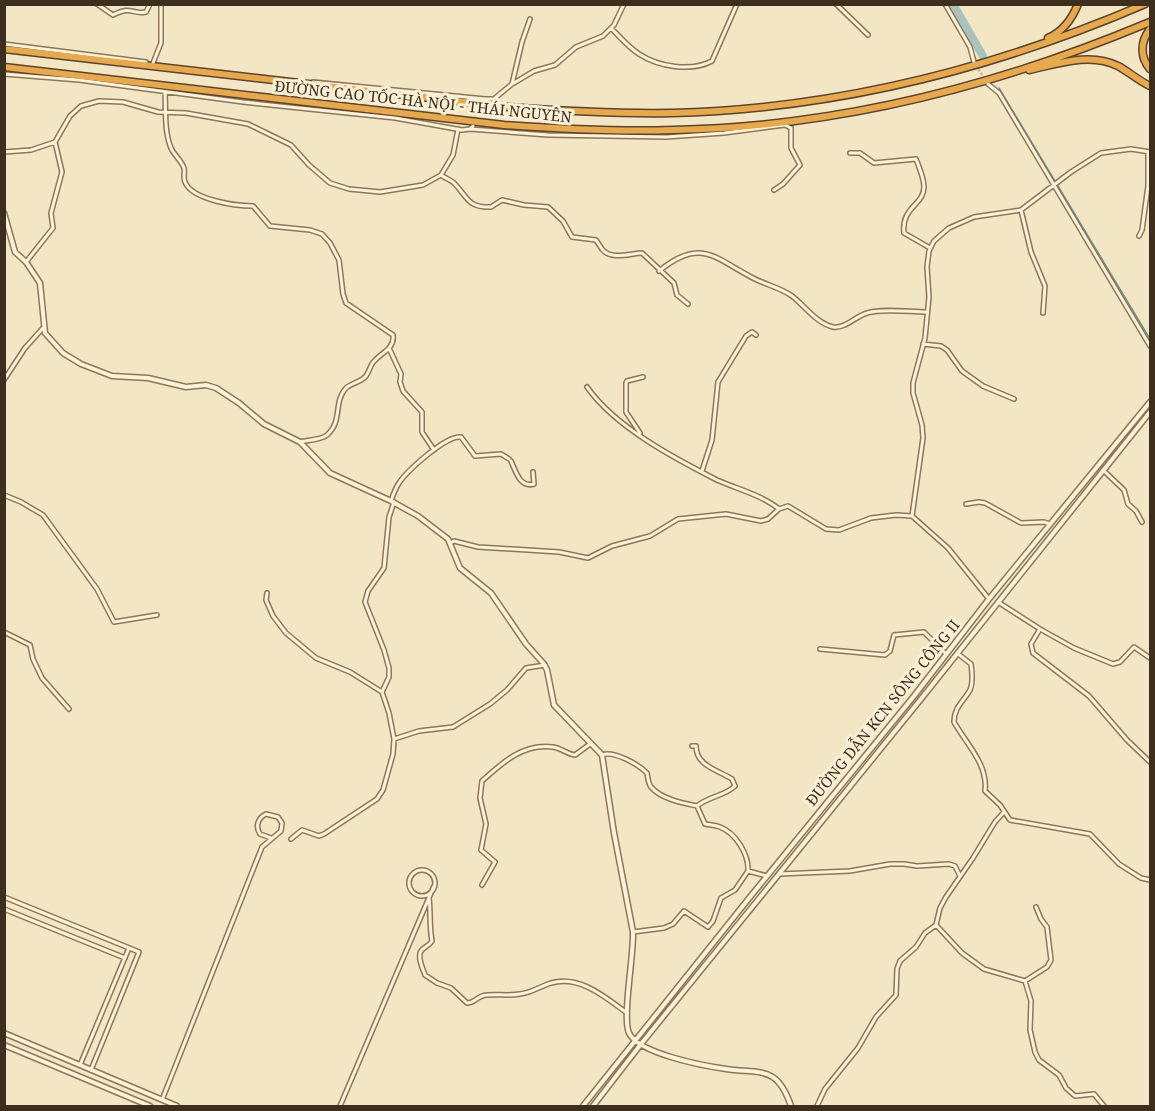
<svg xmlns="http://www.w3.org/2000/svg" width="1155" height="1111" viewBox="0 0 1155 1111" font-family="'Noto Serif',serif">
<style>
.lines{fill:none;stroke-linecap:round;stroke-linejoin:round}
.stream{stroke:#6b948b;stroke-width:1.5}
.river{stroke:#a6c4bd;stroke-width:8}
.minor-tunnel{stroke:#cec1a3;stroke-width:3;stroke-dasharray:3 1.5;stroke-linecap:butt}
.minor-casing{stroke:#8e7758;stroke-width:6}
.tertiary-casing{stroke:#8e7758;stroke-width:7}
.motorway-casing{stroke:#5c442d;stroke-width:9}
.minor{stroke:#fbf2d8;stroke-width:3}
.tertiary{stroke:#fbf2d8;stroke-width:4}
.motorway{stroke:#e7a94e;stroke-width:6}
.labels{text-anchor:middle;stroke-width:6;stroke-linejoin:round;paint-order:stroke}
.street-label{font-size:15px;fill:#3d2e1e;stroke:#f8efd4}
</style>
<rect width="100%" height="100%" fill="#f2e6c4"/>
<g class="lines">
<path class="stream" d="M999,88L1150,339"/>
<path class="river" d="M953,4L983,56"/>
<path class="minor-tunnel" d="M976,65L985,80
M474,121L476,104"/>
<g class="minor-casing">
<path id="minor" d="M97,4L113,15C133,5 131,15 146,12L150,4
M836,4L868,35
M945,4L970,47L974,62
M611,28C620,37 628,47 639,54C659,67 691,72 712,61L737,4
M4,44L146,62
M153,63L161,43V4
M4,74L79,80L243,102L395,118L462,130L470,129L473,126
M313,82L485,99H494L512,84L522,42L530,19
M514,83L534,71L555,65L576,47L603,36L614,25L624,4
M988,84L999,93L1150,346
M165,92C166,110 164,131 171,148C174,155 181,160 184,168C185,172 183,177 185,182C192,200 236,206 253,206L270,226L310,230L322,234L330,243L339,260L343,294L346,303L393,335C395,350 379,353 372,364C370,367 369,372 366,376C361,382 352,383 346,388C333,402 343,421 327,435C321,440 308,440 300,442
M470,129L548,135L666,137L724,133L785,125L791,128V148L800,165L783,184L774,190
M4,152L31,150L55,142L70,116L81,106L99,101L123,102L158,112L186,113L248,124L291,145L309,165L330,183L349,189L380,192L423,185L441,175L453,155L458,129
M850,153H860L874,163L916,159C919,167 924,178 924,187C924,205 901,207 904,233L930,248
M441,175C445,178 451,180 454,183C468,197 467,208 491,207L502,200L524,205L548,207L563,221L572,237L596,240C598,243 600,246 602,249C611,261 631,253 642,253L674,283L677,295L688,304
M1021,210L1031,252L1045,286L1043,313
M1139,236L1142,230L1148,186V152
M26,262L53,228L51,213L62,172L55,142
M659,271C702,236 715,259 755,279C767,285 781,288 792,296C805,306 816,323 833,327C845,329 856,316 867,313C883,308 910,312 927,312
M923,344L941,346L947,350L962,371L983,386L1014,399
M389,348L401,374L400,382L403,391L422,412V432L434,450
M4,380L25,348L43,328
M587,387C615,427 674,458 717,480C737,489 762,495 779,509
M640,433L626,412V383L627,381L643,377
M511,461C516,472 520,488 534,484L533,472
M1103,470L1124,490L1128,504L1136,511L1142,522
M702,471L712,440L718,382L746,336L752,332L756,335
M4,495L21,502L43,515L97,589L114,622L157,615
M391,501C393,495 395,489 399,483C407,471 446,435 461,437L475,456L501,454L509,459
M966,504L979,502L985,503L1021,523L1044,522L1050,524
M912,516L923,438L922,425L913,393V383L925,338L929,297L927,267L929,251L934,241L949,228L974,217L1021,210L1071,172L1101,153L1131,149L1150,152
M450,543L454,541L478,547L559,552L588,558L612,546L650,536L678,519L726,514L761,521L768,519L779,509L788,506L826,529L839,530L871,518L896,515L912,516L948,548L989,599
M267,593L266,600L273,616L286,633L316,658L350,672L382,692
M998,602L1040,629L1074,648L1113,664L1120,662L1134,647L1150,658
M1040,629L1031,644L1033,653L1089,696L1127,740L1150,762
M4,632L30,645L33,659L42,678L69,709
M820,649L885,655L890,651L894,635L924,632L946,654
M957,653L971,664C972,671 973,683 970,690C964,701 954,707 954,722C967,745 988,764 985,791L1000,805L1010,820L1090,834L1119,864L1141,878L1150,880
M394,739L419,731L453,727L490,704L507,690L526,668L545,665
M692,746H696C696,766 718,770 732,779L735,786C725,796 709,796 697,806
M602,755C613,750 638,764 647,773C648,778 648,783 651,787C661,799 683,803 697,806L705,824C710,825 715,825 720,827C736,833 749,855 748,871L767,876
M291,839L302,830L319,836L324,834L377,799L383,790L393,754L394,739L389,713L382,692L389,677V668L384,650L365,602L368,591L384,568L389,517L394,502
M409 883a13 13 0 1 1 26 0a13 13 0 1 1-26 0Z
M779,874L850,871L890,864H904L917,866L949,864L955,866L960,876
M482,885L495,862L481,850L486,824L480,798L482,781C502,763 523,743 553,747C561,748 567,754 575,755L590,744
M4,897L139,952L91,1070
M429,898C431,914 429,924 432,941C429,946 424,947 421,951C417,957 423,969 425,975L437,983L451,988L467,1003C475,1003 478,995 487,995C498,994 509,996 520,994C531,993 541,986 551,983C580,975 605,997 627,1013
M4,909L125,958
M936,925L962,953L984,969L1025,981L1047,967L1051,960L1047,927L1041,919L1036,907
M633,932L664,928L673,924L684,911L708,927L713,921L721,898L735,890L748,871
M1025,981L1031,1001L1030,1030L1035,1052L1039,1060L1059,1075L1066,1088L1075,1096L1094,1094L1104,1106
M80,1065L129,948
M162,1100L262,847L281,831L282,823L278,817L266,814C258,818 255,826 260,834L271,838
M340,1106L434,886
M817,1106L825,1089L858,1048L876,1017L896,995L897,969L900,961L916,947L925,933L936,925L940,908L946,897L973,858L995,822L1004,812"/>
</g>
<g class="tertiary-casing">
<path id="tertiary" d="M4,213L15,252L26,262L40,283L45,333L63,353L81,364L112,376L148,378L186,387L206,385L216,388L239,403L264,424L300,442L330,473L391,501L418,516L448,539L460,568L491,593L526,644L544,664L547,670L554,705L602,755L614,833L633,932C634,954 622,1018 629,1033C639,1054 705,1066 726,1069C761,1074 777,1065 791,1106
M4,1033L177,1106
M4,1045L150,1106
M583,1106L750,897L914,696L989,599L1150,402
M593,1106L641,1044L921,699L1150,412"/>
</g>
<g class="motorway-casing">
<path id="motorway" d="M1150,29C1140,42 1140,57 1150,69
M1048,38C1062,32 1072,19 1078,4
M4,49L508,107C563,111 617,114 672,113C835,109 996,68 1145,4
M4,67L504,125C561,129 617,132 673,130C837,127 1000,85 1150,22
M1029,70C1057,64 1090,52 1118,66C1129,72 1139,81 1150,86"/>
</g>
<use href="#minor" class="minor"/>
<use href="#tertiary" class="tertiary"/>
<use href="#motorway" class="motorway"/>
</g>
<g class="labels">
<g class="street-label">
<text transform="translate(423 102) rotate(6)" y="5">ĐƯỜNG CAO TỐC HÀ NỘI - THÁI NGUYÊN</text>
<text transform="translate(883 713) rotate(-51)" y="5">ĐƯỜNG DẪN KCN SÔNG CÔNG II</text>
</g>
</g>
<rect width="1155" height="1111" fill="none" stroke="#3d2e1e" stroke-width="12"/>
</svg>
